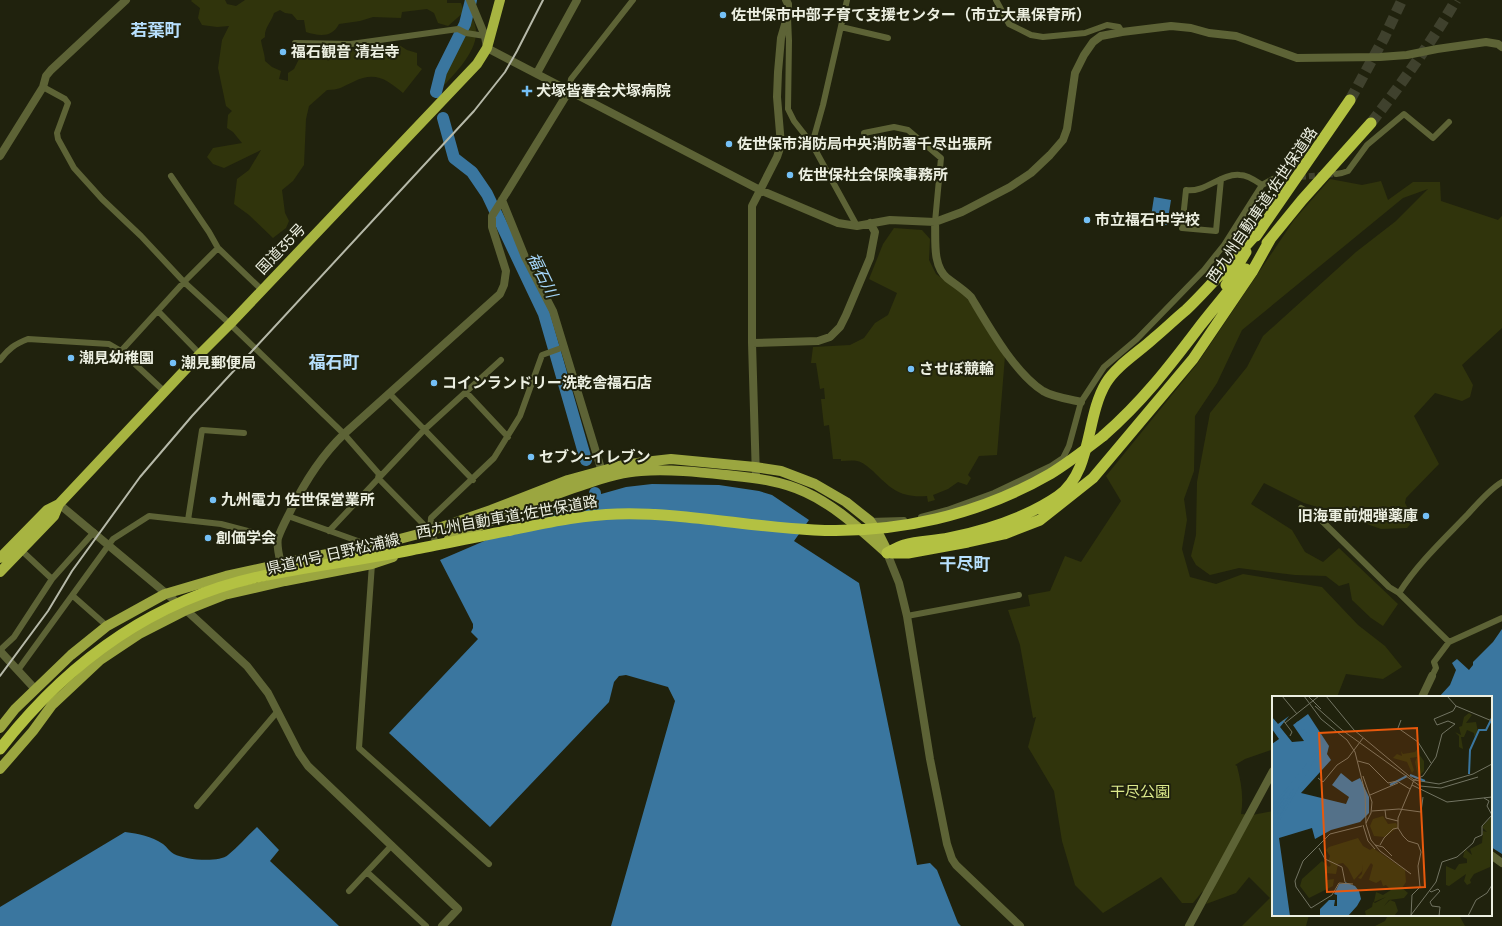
<svg xmlns="http://www.w3.org/2000/svg" width="1502" height="926" viewBox="0 0 1502 926" font-family="'Space Grotesk','Noto Sans JP',sans-serif">
<style>
.green{fill:#30340c}
.water{fill:#3a769f}
.lines{fill:none;stroke-linecap:round;stroke-linejoin:round}
.river{stroke:#3a769f;stroke-width:12}
.minor-tunnel{stroke:#3f412d;stroke-width:6;stroke-dasharray:6 3;stroke-linecap:butt}
.motorway-tunnel{stroke:#3f412d;stroke-width:11;stroke-dasharray:11 5.5;stroke-linecap:butt}
.minor{stroke:#5d6336;stroke-width:6}
.tertiary{stroke:#5d6336;stroke-width:8}
.primary{stroke:#9ba640;stroke-width:10}
.trunk{stroke:#a7b441;stroke-width:10}
.motorway{stroke:#b3c142;stroke-width:11}
.rail{stroke:#b6b9a9;stroke-width:2}
.motorway-bridge{stroke:#b3c142;stroke-width:11}
.poi-dot{fill:#74c0f6;stroke:#20220d;stroke-width:1.5}
.labels{text-anchor:middle;stroke-width:4;stroke-linejoin:round;paint-order:stroke}
.poi-label{font-size:15px;font-weight:bold;fill:#ecefe1;stroke:#20220d;text-anchor:start}
.street-label{font-size:15px;fill:#ecefe1;stroke:#20220d}
.park-label{font-size:15px;fill:#ddea8c;stroke:#20220d}
.water-label{font-size:16px;font-style:italic;fill:#a6d7fb;stroke:#20220d}
.quarter-label{font-size:17px;font-weight:bold;fill:#b7e0fe;stroke:#20220d}
.inset-river{fill:none;stroke:#3a769f;stroke-width:2}
.inset-road{fill:none;stroke:#727462;stroke-width:1}
.view{fill:#e8590c;fill-opacity:0.15;stroke:#e8590c;stroke-width:2}
.inset-edge{fill:none;stroke:#ecefe1;stroke-width:2}
</style>
<rect width="100%" height="100%" fill="#20220d"/>
<path class="green" d="M192,0H225L227,4L236,6L245,0H447V3H461L464,12L448,26L438,23L434,13L427,9L402,12L401,18L373,17L360,21L339,24C332,38 319,36 306,32L304,20H297L292,14L285,13L280,10L274,13C272,21 264,28 265,37L261,40C262,48 265,54 265,61L272,67L281,71L279,79L288,81V73L294,69L299,59L307,57L314,59L323,52L334,49H363L390,44L399,45L407,50L417,53V65L422,69L403,93C386,79 375,71 353,82C342,87 339,90 327,90L309,106L306,119L304,165L293,181L282,190L285,213L289,221L286,228L273,238L249,215L234,204L237,179L249,170L261,150L224,168L213,164L207,157L213,148L242,143L233,132L227,128L228,115L232,111L226,106L218,68L222,40L229,26L217,27L202,25L198,18L200,8L191,1Z
M471,16C473,19 474,21 475,25C482,49 453,75 438,92L436,89Z
M1330,179L1362,185L1381,181L1388,200L1413,182H1440L1441,201L1498,220L1502,216V328L1462,365L1473,385L1470,397L1462,401L1435,393L1414,416L1439,464L1406,498L1405,503L1414,520L1407,528L1381,529L1334,512L1304,503L1264,483L1251,504L1292,530L1305,552L1323,562L1339,548L1398,604L1383,626L1371,618L1352,600L1349,583L1339,586L1326,576L1295,575L1239,568L1210,575L1196,565L1191,556L1196,535L1197,482L1210,413L1247,367L1263,336L1356,252L1396,221L1428,189L1403,198L1242,330L1217,383L1195,416L1194,471L1184,499L1187,520L1182,549L1190,577L1216,584L1243,574L1322,587L1358,625L1385,646L1402,667L1383,679L1346,674L1337,697H1273V746L1271,750L1245,759L1235,765L1237,766C1241,782 1244,797 1241,814L1252,815L1273,811V915H1309L1306,926H1242L1270,898L1249,877L1236,893L1206,904L1215,886L1202,892L1193,903H1182L1161,877L1103,913L1075,885L1062,841L1054,791L1028,747L1036,717L1033,718L1020,645L1008,610L1030,606L1028,595L1050,591L1065,556L1081,562L1121,501L1106,476L1197,364L1294,220Z
M894,228L922,230L930,239L929,260L936,274L961,292L970,302L1005,356L997,455L979,456L968,475L971,478L967,485L958,482L948,489L933,495L935,500L928,502L927,496C900,498 891,489 873,471C868,467 863,462 857,461C852,460 846,461 841,461V459H833L829,425L824,426L821,399H825L824,388L820,389L816,363H811L813,347L850,345L864,338L875,323L888,315L897,293L869,279L883,244Z
M1388,915H1459L1465,926H1375L1385,921Z"/>
<path class="water" d="M1154,197L1171,200L1167,225L1150,223Z
M652,484L719,485L759,491L772,495L809,520L794,541L859,583L917,865L930,863L937,870L958,923L961,926H611L675,701L668,687L626,675L619,676L614,682L609,702L490,827L389,733L478,639L471,632L473,628V624L440,560L580,500L626,487Z
M1502,629V854L1491,847V697H1439L1450,685L1456,670L1452,663L1457,659L1469,670L1473,665V662L1493,642Z
M257,827L279,850L270,861L339,926H0V907L125,832C139,834 151,836 163,844C167,847 170,852 174,854C185,860 219,863 228,855C238,847 247,836 257,827Z"/>
<g class="lines">
<path class="river" d="M436,92L441,72L465,24L471,0
M443,118L454,158L472,172L487,194L544,314L586,460
M595,493V495"/>
<path class="minor-tunnel" d="M1273,179L1336,174"/>
<path class="motorway-tunnel" d="M1350,100L1384,38L1402,0
M1371,123C1402,83 1431,43 1456,0"/>
<path class="minor" d="M996,0L1009,24L1031,35L1043,37L1085,33L1107,25L1119,27L1122,32
M788,17L789,41L788,109L794,121L812,144L857,226
M841,27L888,38
M295,43L351,44L458,29L466,33L485,36
M43,87L65,99L68,103L57,133L58,139L74,168L102,199L141,236L184,282L230,324L344,434L379,474L378,478L430,531
M569,91L571,79L633,0
M864,133L894,127L908,130L941,158L935,222
M812,144L823,105L847,0
M1336,174L1342,173L1348,171L1367,145L1404,114L1433,138L1449,122
M171,176L209,232L218,248L262,290
M1221,179L1216,231L1182,228L1186,190C1205,193 1221,173 1240,175C1248,175 1256,181 1262,185
M158,311L200,354
M121,351L184,282L218,248
M0,360C8,349 15,344 28,339L109,344L121,351L165,392
M466,392L508,437
M389,393L473,480
M1301,508L1320,519L1389,587L1399,593
M288,516L369,545
M921,517L947,510L994,493L1051,466L1063,458L1069,446L1081,402L1104,367L1137,339L1204,270L1224,245L1262,185L1273,179
M188,520L202,430L244,433
M870,521L904,520
M329,531L424,430L501,360
M437,544L430,531L431,518L494,458L520,416L542,355L564,347
M372,564L359,748L489,864
M52,579L94,532
M73,596L107,626
M907,616L1019,595
M1449,642L1399,593C1418,563 1444,539 1468,514C1476,505 1493,487 1502,482
M0,650L14,637L52,579L21,550
M18,670L113,539L149,516L221,524L278,539
M1432,676L1436,668L1434,662L1449,642L1502,618
M197,806L277,712
M367,872L426,926
M349,891L392,845"/>
<path class="tertiary" d="M470,0L485,36L487,48L760,190L838,223L857,226L890,220L935,222L962,212L1010,187L1031,173L1050,155L1063,140L1067,129L1075,73L1084,55L1093,42L1101,36L1122,32L1171,26L1191,28L1209,33L1236,36L1297,58L1380,57L1407,55L1437,49L1486,42L1498,44L1502,47
M537,73L577,0
M0,156L43,87L46,76L51,70L126,0
M502,200L525,257L553,311L603,475
M935,222C936,240 932,265 947,278C956,285 963,289 971,297C989,327 1014,372 1043,391C1053,397 1069,399 1081,402
M752,343L818,341L830,337L840,327L846,315L870,258L875,232L870,223
M756,478L752,343V206L777,157L781,145L777,97L778,72L781,38L788,14V4L786,0
M59,504L186,610L247,666L268,693L299,753L308,766L458,909L442,926
M887,553L899,583L907,616L930,759L947,844L952,859L956,865L1020,926
M282,568C280,559 276,547 278,538C281,529 286,520 290,512C304,483 320,457 344,434L500,294L504,285L506,271L492,227V216L502,200L569,91
M0,651L35,689
M1422,697L1432,676
M1491,855L1502,863
M1189,926L1273,771"/>
<path class="primary" d="M449,539C494,520 539,499 586,484C603,478 623,472 641,471C669,469 698,472 726,475C753,478 780,480 805,492C836,506 861,530 887,553
M0,728L15,709L71,655L107,626L165,594L226,576L322,555L373,546L430,531L491,510L568,480L619,466L644,462L671,459L755,467L781,471L815,484L846,502L870,521L878,533L886,549
M0,769L33,731L52,705L100,660L139,634L186,610L224,595L285,581L372,564L393,557"/>
<path class="trunk" d="M0,558L47,510L59,504L200,354L230,324L477,64L487,48L500,0
M0,572L54,516L59,504"/>
<path class="motorway" d="M1256,236L1350,100
M1267,243L1302,200L1371,123
M1226,285L1246,252
M1103,436C1142,402 1169,367 1200,326C1215,307 1231,288 1246,269
M887,553C893,550 898,547 904,545C918,541 934,541 949,538C987,530 1026,518 1058,496C1093,471 1085,418 1106,383C1116,366 1139,352 1154,338C1165,329 1175,319 1186,310C1212,285 1236,256 1260,230
M892,553H908L968,542L1004,534L1040,520L1093,478L1193,359L1252,272L1271,238"/>
<path class="rail" d="M0,676L48,611L72,571L140,477L192,416L474,111L505,72L517,51L543,0"/>
<path class="motorway-bridge" d="M0,749C67,663 150,601 258,577C309,566 361,560 411,550C445,543 478,537 511,530C546,523 581,515 617,514C684,512 748,527 814,530C896,534 979,515 1050,474C1068,463 1086,449 1103,436"/>
</g>
<g class="poi-dot">
<circle cx="723" cy="15" r="4"/>
<circle cx="283" cy="52" r="4"/>
<path d="M525 85h4v4h4v4h-4v4h-4v-4h-4v-4h4z"/>
<circle cx="729" cy="144" r="4"/>
<circle cx="790" cy="175" r="4"/>
<circle cx="1087" cy="220" r="4"/>
<circle cx="71" cy="358" r="4"/>
<circle cx="173" cy="363" r="4"/>
<circle cx="911" cy="369" r="4"/>
<circle cx="434" cy="383" r="4"/>
<circle cx="531" cy="457" r="4"/>
<circle cx="213" cy="500" r="4"/>
<circle cx="1426" cy="516" r="4"/>
<circle cx="208" cy="538" r="4"/>
</g>
<g class="labels">
<g class="poi-label">
<text x="731" y="20">佐世保市中部子育て支援センター（市立大黒保育所）</text>
<text x="291" y="57">福石観音 清岩寺</text>
<text x="536" y="96">犬塚皆春会犬塚病院</text>
<text x="737" y="149">佐世保市消防局中央消防署千尽出張所</text>
<text x="798" y="180">佐世保社会保険事務所</text>
<text x="1095" y="225">市立福石中学校</text>
<text x="79" y="363">潮見幼稚園</text>
<text x="181" y="368">潮見郵便局</text>
<text x="919" y="374">させぼ競輪</text>
<text x="442" y="388">コインランドリー洗乾舎福石店</text>
<text x="539" y="462">セブン-イレブン</text>
<text x="221" y="505">九州電力 佐世保営業所</text>
<text x="1418" y="521" text-anchor="end">旧海軍前畑弾薬庫</text>
<text x="216" y="543">創価学会</text>
</g>
<g class="street-label">
<text transform="translate(1262 205) rotate(-56)" y="5">西九州自動車道;佐世保道路</text>
<text transform="translate(281 249) rotate(-46)" y="5">国道35号</text>
<text transform="translate(507 517) rotate(-10)" y="5">西九州自動車道;佐世保道路</text>
<text transform="translate(333 554) rotate(-13)" y="5">県道11号 日野松浦線</text>
</g>
<g class="park-label">
<text x="1140" y="797">干尽公園</text>
</g>
<g class="water-label">
<text transform="translate(543 275) rotate(64)" y="6">福石川</text>
</g>
<g class="quarter-label">
<text x="156" y="36">若葉町</text>
<text x="334" y="368">福石町</text>
<text x="965" y="570">干尽町</text>
</g>
</g>
<g transform="translate(1272 696)">
<rect width="220" height="220" fill="#20220d"/>
<path d="M197,17L200,19L194,27L204,26L206,36L202,41V37L195,34L192,41H189L191,53L187,51V40L183,36L189,39L187,31L190,30L192,21ZM146,52V57L152,65V75L146,81L143,66L145,61L138,62L142,74L140,77L135,66L121,62L125,58L130,60L129,55L131,58L143,56ZM111,120L116,128L124,127L126,131L113,141L102,140L98,130L101,123ZM220,120L218,171L202,178L198,184L199,187L195,189L192,185L194,178L177,190L174,189V170L183,174L187,168L195,167V163L191,161L193,153L200,159L198,153L210,147L211,135L215,136L210,131ZM86,142L91,150L98,154L101,152L133,174L134,186L130,192L136,197L132,202L117,204L112,210L118,204L123,206L126,215L122,220H94L93,215L100,211L101,206L103,207L114,201L102,206L104,196L111,199L119,194L114,189L111,190L109,184L104,187L97,184L101,169L99,167L89,183L86,182L90,178L91,168L90,175L82,184L76,172L71,167L66,168L64,178L53,177L55,184L62,183L61,190L37,202L28,190L30,183L50,165L57,171L59,169L56,165L58,160L54,154L57,151Z" fill="#30340c"/>
<path d="M36,18L57,50L55,58L59,64L29,97L74,108L77,101L60,89L69,77L80,86L88,82L97,101V117L88,126L59,134L43,143L40,132L7,142L18,220H0V48L7,43L0,33V21L6,28L17,20L8,31L20,46L32,45L21,29ZM73,186L83,190L87,195L89,203L85,210L76,220H48V213L57,204H63L62,210H65V199L62,198L67,188L73,187V189Z" fill="#3a769f"/>
<path class="inset-river" d="M25,26L47,54M197,78L198,54L207,34H214L220,22M138,79L153,85M118,89L135,80M0,112L44,58M0,117L37,68M0,122L42,61M0,129L38,68M0,136L47,54"/>
<path class="inset-road" d="M10,0L25,18M32,0L49,23L75,44L83,56L93,96L94,128L99,144L108,155L139,178M36,0L49,13M54,0L82,34L142,84L167,88L201,78L220,68M175,0L184,10L220,25M43,10L70,34L148,90L169,92L206,81M11,24L20,36L18,40M129,24L126,32L146,46L159,67M13,27L47,0M86,65L97,68L116,87L125,85L138,93M91,80L100,106L99,117L94,127M46,82L51,86L65,69L76,62L91,42M140,89L175,106L220,101M98,99L126,87M212,102L217,105L215,110L220,119M113,114L114,122L126,125M100,115L127,113L149,116L151,101M91,129L96,145L103,153M103,149L111,151L120,160M108,149L112,142L121,133L126,132M47,152L53,163L70,171L73,186M81,188L67,187L60,199L39,212L24,191L23,185L31,165L58,138L90,130M157,194L159,196L166,193L168,195L158,206L160,210L168,211L167,220M139,219L164,186L170,166L185,161L201,147L203,142L210,139V130L220,119M139,220L140,199L148,191L146,170L149,156L146,148L136,145L131,140L126,132V122L142,84L151,80L164,61L170,38L183,28L176,25L165,29L162,23L181,15L184,10M196,220L204,204L215,197L220,189"/>
<path class="view" d="M145,32L153,191L55,196L47,37Z"/>
<rect width="220" height="220" class="inset-edge"/>
</g>
</svg>
